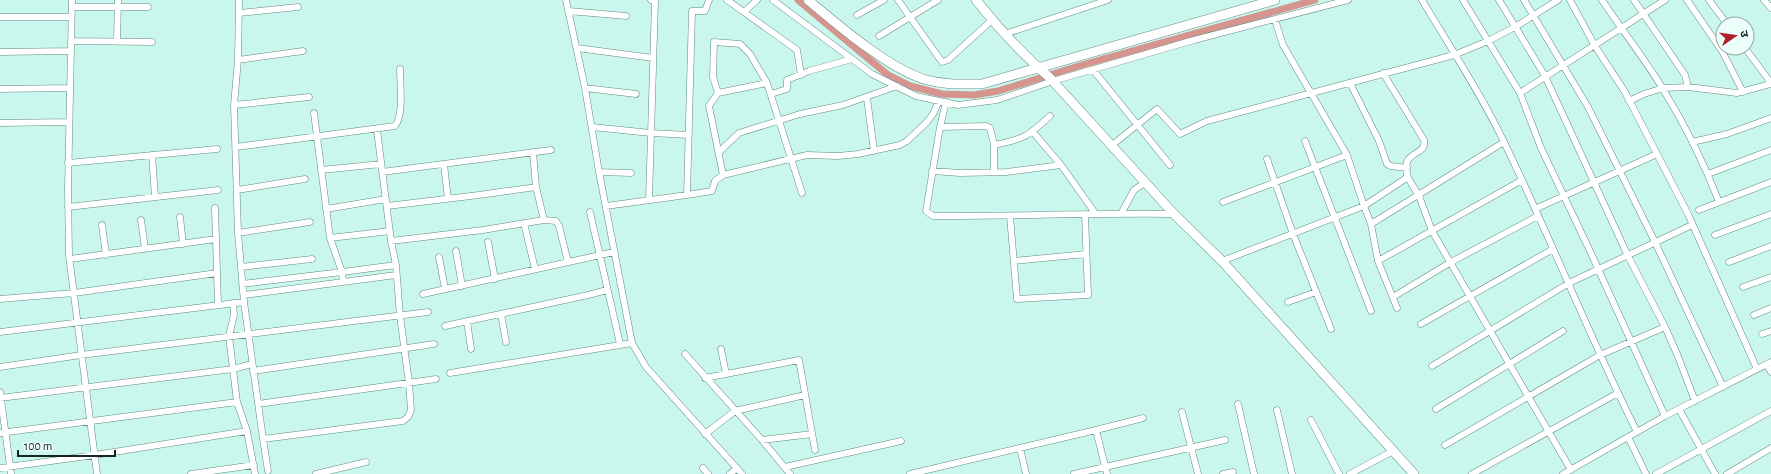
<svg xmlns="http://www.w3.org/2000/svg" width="1771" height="474" viewBox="0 0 1771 474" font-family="'Alegreya Sans','Noto Sans Devanagari',sans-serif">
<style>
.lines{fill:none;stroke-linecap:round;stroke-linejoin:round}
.canal{stroke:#d6948f;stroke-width:7}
.street-casing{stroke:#608a80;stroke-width:7}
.secondary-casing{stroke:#608a80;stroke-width:10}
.street{stroke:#fff;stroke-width:6}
.secondary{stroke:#fff;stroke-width:9}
</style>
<rect width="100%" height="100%" fill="#caf7ed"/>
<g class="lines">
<path class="canal" d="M798,0L888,75L910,86L942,94L974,95L998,91L1082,65L1315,0"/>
<g class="street-casing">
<path id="street" d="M72,0L68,189L69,256L97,474
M239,0L238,60L234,105L238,233L244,302L263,439L268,471
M566,0L585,88L599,172L632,343L646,367L742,474
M709,0L705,11H692L687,195L712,191L715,181L723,175L807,155L838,156L858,154L900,145L907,141L927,122L933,114L939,101
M727,0L797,50L801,75
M773,0L872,74L916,96L958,105L997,100L1053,81L1194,40L1348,0
M898,0L942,62L948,60L992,20
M1422,0C1450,47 1481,94 1505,144C1551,239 1590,338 1637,432
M1463,0L1520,93L1541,148L1590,251L1665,416
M1499,0L1545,76L1628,256L1665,327L1677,354L1695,401
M1524,0L1588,107L1655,242L1723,387
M1570,0L1595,46L1625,92L1688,214L1757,369
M1602,0C1622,30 1644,58 1663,89C1685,125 1704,163 1719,202
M1634,0L1685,75L1688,87
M1687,0L1722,51L1743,92
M1709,0L1727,24
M1764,0L1771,8
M72,7H148
M569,11L626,16
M744,12L757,0
M240,13L298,7
M857,15L884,0
M0,17H71
M1275,20L1283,45L1347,155L1364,206L1405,179L1407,176C1407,172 1406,166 1407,162C1410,152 1427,153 1424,140L1383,73
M1005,34L1108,0
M879,36L938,0
M71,41L152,42
M117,42L118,0
M577,48L653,58
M1745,48L1771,83
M0,52L71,51
M238,60L303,51
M1093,70L1170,165
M1350,83L1379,141L1387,164L1391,166L1407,168
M585,88L636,94
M0,89L70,88
M718,93L767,83
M1520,93L1665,0
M771,94L787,89V80L809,71L852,59
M867,98L874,151
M1629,101L1644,94L1663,88L1688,87L1737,93L1771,84
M946,102L940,127L926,211L933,216C1013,216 1093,213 1174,214
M234,105L309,97
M0,123L69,122
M592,127L651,133L689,135
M940,127L986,126L990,128L994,145V172
M1033,132L1061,165L1095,213
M1305,141L1371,311
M1692,142L1727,134L1771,118
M994,145C1024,139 1027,137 1050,116
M1111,146L1157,109L1180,134L1207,121L1454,55L1488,41L1515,27L1558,0
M236,147L395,126C404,115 400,84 400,69
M719,152L739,133L800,114L843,105L897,86
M152,155L155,197
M1267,159L1293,234L1331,329
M68,163L217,149
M444,164L448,199
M321,170L381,164
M932,171L960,173L1007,172L1061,165
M382,172L551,150
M599,172L631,173
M1708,174L1771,150
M723,175L709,106L718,93L713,77L714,42L740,44L750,54L767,83L802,193
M1407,176L1419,196L1432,231L1571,470
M237,190L305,179
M649,200L655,1L651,0
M1223,202L1347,155
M387,206L479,195L536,187
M606,206L687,195
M68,207L218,190
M215,208L218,304
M326,209L386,199
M1535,209L1657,154
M1699,210L1771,182
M590,212L620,344
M1121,214L1134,190L1146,182
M1010,216L1017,299L1088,295L1085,214
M180,217L183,244
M141,220L145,249
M544,220L556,221L559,226L568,262
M524,223L535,269
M1371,224L1504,142
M102,225L106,255
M238,233L310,222
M1715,235L1771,214
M330,238L390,231
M391,241L483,230L544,220L536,187L533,152
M488,242L495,279
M456,251L462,286
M439,257L445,289
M70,259L216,239
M1014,261L1086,254
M1222,261L1364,206L1371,224L1378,261L1397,308
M1378,261L1522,180
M1729,262L1771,246
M241,267L312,259
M343,282L342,272L396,265L391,241L377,130
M242,284L342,272L330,238L314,113
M1743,287L1771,277
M423,294L614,252
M244,295L396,275
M1393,297L1451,262L1538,216
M0,299L74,293L217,273
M1288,302L1316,292
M233,303L234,315L229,336L237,402L247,431L255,474
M501,314L506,342
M1754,315L1771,308
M467,321L471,349
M1421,324L1553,249
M445,326L588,295L607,290
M0,332L244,302
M1762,334L1771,331
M721,349L726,374
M685,354L762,440L790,474
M1767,365L1771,372
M1432,366L1569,283L1692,225
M0,367L81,355L428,312
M253,371L434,344
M450,373L632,343
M705,378L799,360L815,450
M0,392L11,474
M0,398L233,369L252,364
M258,404L436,379
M1238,404L1254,474
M1436,409L1563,331
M1679,409L1715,474
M1277,410L1292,474
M1182,412L1198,474
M1311,420L1339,474
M1096,430L1143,418
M0,433L237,402
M705,434L735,411L805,395
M1628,437L1646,474
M263,439L403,421L408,417L411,410L409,383L400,316L396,265
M762,440L812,434
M1445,445L1600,355L1665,327
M1020,448L1026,474
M785,467L901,441
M0,468L95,455L247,431
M703,468L708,474
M191,474L254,465
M316,474L366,462
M730,474L737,468
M910,474L1096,430L1107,474
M1074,474L1225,440
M1223,474L1233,472
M1350,474L1393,451
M1472,474L1618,393
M1563,474L1665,416L1771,362
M1656,474L1771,411
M1727,474L1771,448"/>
</g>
<g class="secondary-casing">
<path id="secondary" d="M808,0C838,25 890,70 927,80C945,85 963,84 982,84L1275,0
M976,0C999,29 1022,54 1050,78L1174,214L1222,261L1414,474"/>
</g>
<use href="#street" class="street"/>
<use href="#secondary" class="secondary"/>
</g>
<g transform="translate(1735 36) rotate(77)"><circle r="19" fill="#ecfefa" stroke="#96a8a4"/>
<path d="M0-3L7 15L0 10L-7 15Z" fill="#b01e29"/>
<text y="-6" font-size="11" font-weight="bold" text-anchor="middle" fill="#142622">उ</text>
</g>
<path d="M18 450v6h97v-6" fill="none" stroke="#142622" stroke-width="2"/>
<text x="24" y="450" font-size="12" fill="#142622" stroke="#ecfefa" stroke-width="3" paint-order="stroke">100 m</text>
</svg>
